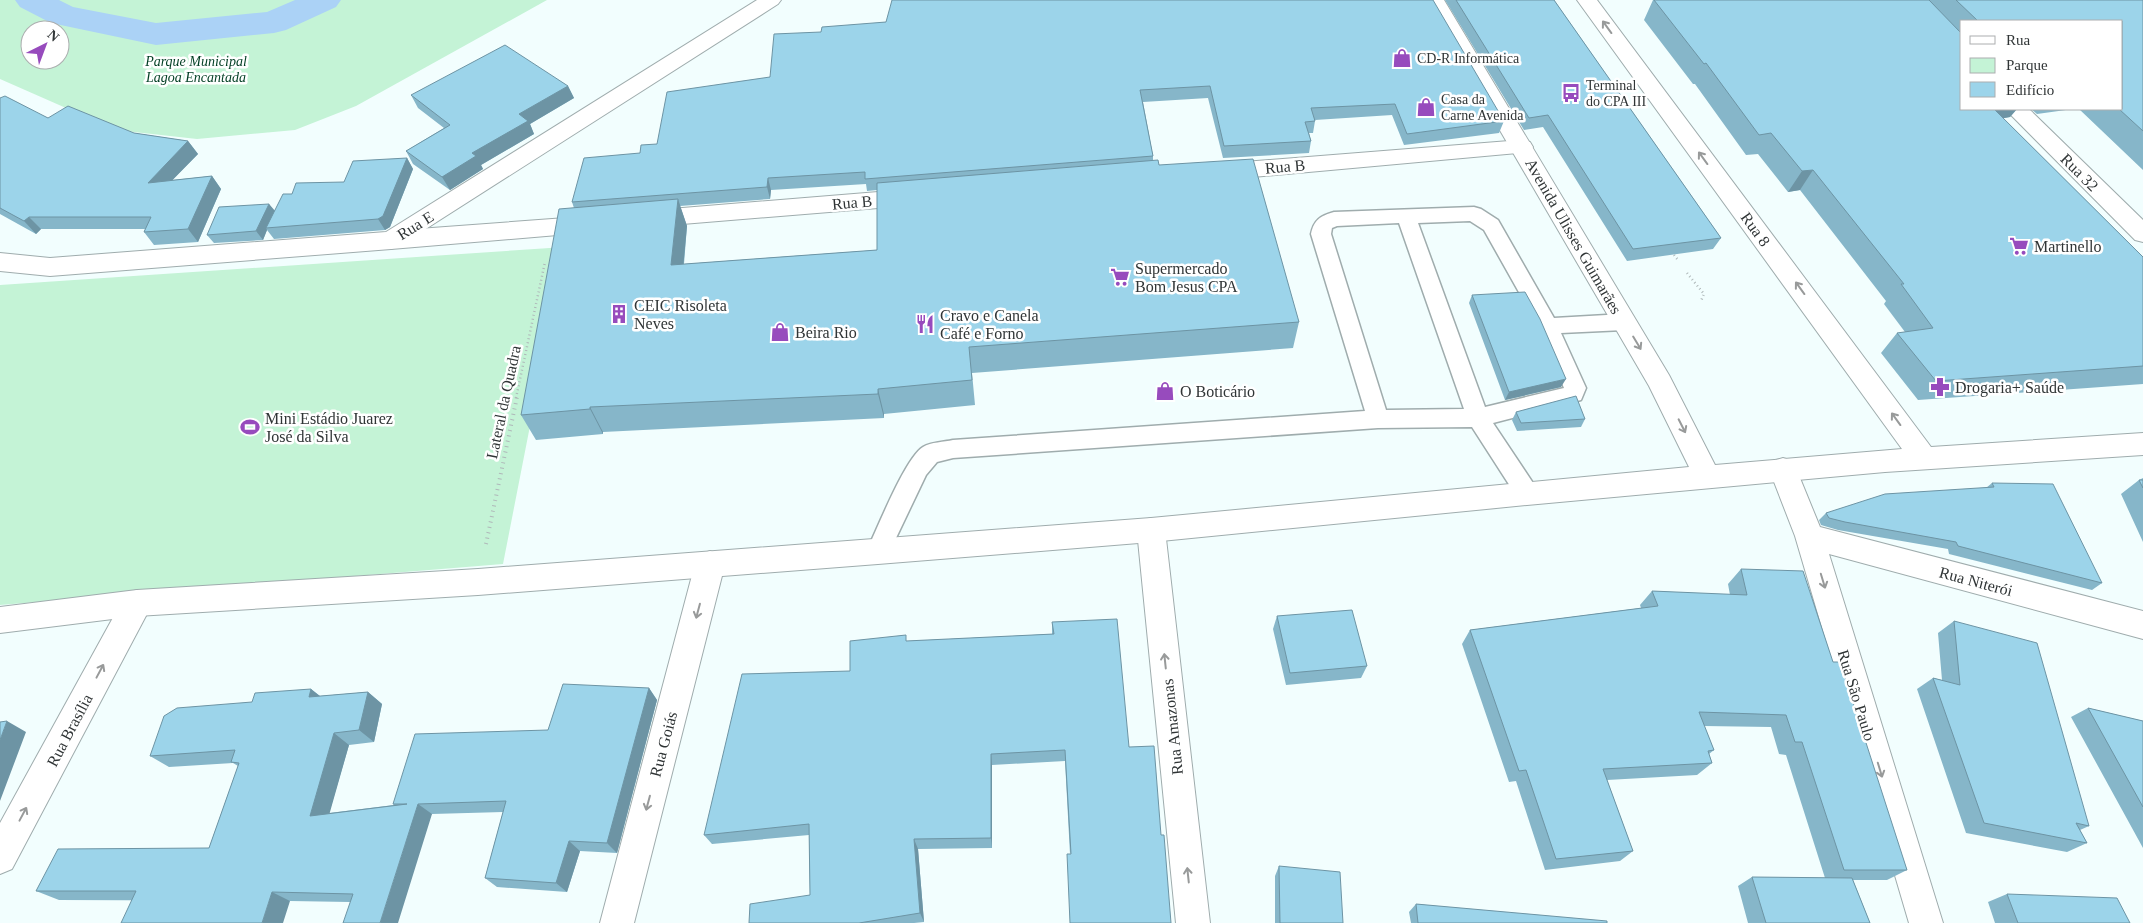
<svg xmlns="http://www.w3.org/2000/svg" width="2143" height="923" viewBox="0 0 2143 923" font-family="'Times New Roman',serif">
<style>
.green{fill:#c4f3d6;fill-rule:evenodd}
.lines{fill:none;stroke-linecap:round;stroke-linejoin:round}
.canal{fill:#abd2f6;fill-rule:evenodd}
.service-casing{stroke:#9facad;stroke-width:3}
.minor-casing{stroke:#9facad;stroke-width:2}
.tertiary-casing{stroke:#9facad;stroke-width:2}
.secondary-casing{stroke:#9facad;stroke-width:2}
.path-far1{stroke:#afb8b9;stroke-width:2.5;stroke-dasharray:1 3;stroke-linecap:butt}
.path{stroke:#afb8b9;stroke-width:4;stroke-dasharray:1 4.5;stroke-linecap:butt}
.service{fill:#fff;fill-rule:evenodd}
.minor{fill:#fff;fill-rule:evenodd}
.tertiary{fill:#fff;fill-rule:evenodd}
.secondary{fill:#fff;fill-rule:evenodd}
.wall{fill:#86b6c9;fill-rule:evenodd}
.shaded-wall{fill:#6d94a4}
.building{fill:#9cd4ea;stroke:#6d94a4}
.oneway{stroke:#989a9a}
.labels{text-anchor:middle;stroke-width:5;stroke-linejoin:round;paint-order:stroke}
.far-poi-label{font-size:14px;fill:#303536;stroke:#fff;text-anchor:start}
.far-park-label{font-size:14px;font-style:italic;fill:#003e23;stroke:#fff}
.street-label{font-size:16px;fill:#303536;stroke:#fff}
.poi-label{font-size:16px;fill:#303536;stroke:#fff;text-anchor:start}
</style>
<rect width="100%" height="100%" fill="#f2fefe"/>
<path class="green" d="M0,0H547L356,106L295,130L197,139L116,130L0,79ZM30,30H60V60H30Z
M565,247L503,564L0,605V285Z"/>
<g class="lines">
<path class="canal" d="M15,0H59L73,7L156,23L267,12L295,0H341L336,7L286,30L274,33L156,45L51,23L20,7Z"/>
<g class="service-casing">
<path id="service" d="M1474,207L1481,209L1498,220L1554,318L1624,314L1631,317L1634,322L1631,327L1624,330L1561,333L1586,388L1581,400L1493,423L1535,486L1538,493L1535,500L1527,503L1519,500L1472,427L1378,428L953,458L937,462L926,475L886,559L878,562L870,559L866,552C877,530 905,458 923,447C931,442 944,442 953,440L1365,411L1311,234C1314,220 1320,216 1334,212ZM1470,221L1484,230L1538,326L1564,388L1485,407L1418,223ZM1399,223L1464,409L1386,410L1331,234L1332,228L1337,226Z"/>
</g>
<g class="minor-casing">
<path id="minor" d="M2005,109H2029L2143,220V242L2135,240Z
M1522,140L1530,142L1533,147L1530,152L1219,180L1211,177L1208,172L1211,167L1219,164Z
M915,189L923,191L927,197L923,203L915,205L646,227L638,225L634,219L638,213L646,211Z
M593,216L601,218L605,224L601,230L593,232L391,249L383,246L379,240L383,234L391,231Z
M1783,458L1793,461L1820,527L2143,611V639L1829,554L1943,923H1909L1795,536L1769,469L1773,461Z
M1151,518L1161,521L1165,530L1210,923H1176L1137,530L1141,521Z
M710,551L720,555L725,564L634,923H600L695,564L700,555Z"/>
</g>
<g class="tertiary-casing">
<path id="tertiary" d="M757,0H781L778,4L399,246L391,249L50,276L0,271V253L50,258L386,232Z
M137,590L148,594L152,603L148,612L12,869L0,874V823L126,594Z"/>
</g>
<g class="secondary-casing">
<path id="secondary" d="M1424,0H1444L1669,375L1715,465L1902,449L1577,0H1597L1931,447L2143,433V455L1885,472L1527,505L1151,542L878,564L478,595L137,616L0,633V607L137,590L478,569L1151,518L1689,467L1649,386Z"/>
</g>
<path class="path-far1" d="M1674,255L1678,260
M1687,273L1704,294L1701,301
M516,398L545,262"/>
<path class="path" d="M486,544L517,397"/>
<use href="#service" class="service"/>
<use href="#minor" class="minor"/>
<use href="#tertiary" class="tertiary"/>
<use href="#secondary" class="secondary"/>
</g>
<path class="wall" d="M1445,0H1554L1721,238L1713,249L1627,261L1543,127L1524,130Z
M1653,0H2143V170L2079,109H2122V21H1962V109H2017L2010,117L2003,118L2143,257V384L1918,400L1881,353L1897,333L1905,332L1884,304L1886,301L1800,190L1788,192L1758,154L1746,155L1695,84H1693L1644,20Z
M886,22L1504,121L1499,133L1404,145L1392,115L1315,120V121L1313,133H1309L1311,141L1309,153L1223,158L1208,98L1143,102L1153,156V160L1159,165L1299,322L1293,348L972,373L975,405L884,414V418L603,432V434L536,440L521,415L574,208L572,202L640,153L657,144L770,77L821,32ZM866,184L867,191L877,190V250L684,264L687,226L680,206L770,199L771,190Z
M568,86L574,98L530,124L534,134L481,165L483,169L450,190L413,164L406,151L444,128L418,108L411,95Z
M0,98L48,118L134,133L188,141L198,154L172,180L212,176L221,189L198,242L154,245L144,232L145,229H41L36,234L0,214Z
M2031,109H2073L2037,114Z
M407,158L413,169L390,227L385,230L274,239L267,230L263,240L214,243L207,235L269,204L274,211L292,194L344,182Z
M1472,295L1561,387L1505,400L1469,303Z
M1516,412L1585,419L1581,427L1517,431L1512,420Z
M2143,478V542L2121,494L2139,480Z
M1992,483L2102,583L2092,590L1949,554L1948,549L1838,530L1821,525L1819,520L1826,513L1986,488Z
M1741,569L1833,662L1907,870L1887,880H1853L1870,923H1748L1738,886L1752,877L1825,878L1786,755L1779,754L1771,727L1704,726L1714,750L1709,754L1712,763L1697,775L1607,780L1633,851L1620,861L1545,870L1516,781L1509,782L1462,644L1470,630L1641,608L1640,605L1652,591L1730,595L1728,584Z
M1277,616L1367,666L1361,678L1286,685L1273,629Z
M1954,621L2089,826L2080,830L2087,843L2067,852L1966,833L1917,689L1933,678L1942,680L1938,633Z
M1052,622L1129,747L1070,854L1065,761L992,765V848L918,849L924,922L914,923H749L810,895L809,835L712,844L704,835L850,671L908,641L1052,634Z
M649,688L657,700L617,853L580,851L567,892L497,887L485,878L503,812L432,814L350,902L290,901L59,900L36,891L209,848L238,766L233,763L169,767L150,756L311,689L320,696L368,692L382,704L374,742L349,745L329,813L394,805L393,804L548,730Z
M2088,708L2143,721V848L2071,717Z
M1279,866L1343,923H1275V876Z
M2007,894L2130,923H1995L1988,902Z
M1416,904L1607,923H1411L1409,912Z"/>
<path class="shaded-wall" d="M568,86L574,98L530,124L534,134L481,165L483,169L450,190L442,177L519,114Z
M1984,109H2017L2010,117L1972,124Z
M188,141L198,154L158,195L148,183Z
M407,158L413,169L390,227L385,230L378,219Z
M1813,170L1800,190L1788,192L1802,171Z
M212,176L221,189L198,242L188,229Z
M768,178L771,190L770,199L767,187Z
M678,199L687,226L681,291L671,265Z
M269,204L276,212L266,228L267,230L263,240L256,231Z
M29,217L41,229L36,234L24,221Z
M1566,379L1561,387L1505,400L1509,392Z
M878,389L884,414V418L878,394Z
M590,407L603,432V434L590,409Z
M649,688L657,700L617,853L607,843Z
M311,689L326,701L309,697Z
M368,692L382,704L374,742L359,730Z
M7,721L26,732L0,801V740Z
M334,733L349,745L326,826L310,816Z
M991,754L992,765V848L991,838Z
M418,804L432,814L398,923H380Z
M914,839L918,849L924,922L920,913Z
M569,841L580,851L567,892L556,883Z
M272,892L290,901L283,923H262Z"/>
<path class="building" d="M892,0H1433L1504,121L1407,134L1395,104L1311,108L1315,121L1305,122L1311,141L1224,146L1210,86L1140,90L1153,156L865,179V172L768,178L767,187L572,202L584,158L640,153L641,145L657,144L667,92L770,77L774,34L821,32L822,27L886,22Z
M1456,0H1554L1721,238L1633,249L1548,115L1529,118Z
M1654,0H1929L1962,34V109H1994L2143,257V366L1936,381L1897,333L1933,328L1901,284H1904L1813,170L1802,171L1771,133L1759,135L1706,63L1704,64Z
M1956,0H2143V131L2119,109H2122V21H1978Z
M505,45L568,86L519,114L528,121L472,153L476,156L442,177L406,151L450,125L411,95Z
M5,96L48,118L68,106L134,133L188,141L148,183L212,176L188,229L144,232L151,217H29L24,221L0,208V98Z
M407,158L383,216L378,219L266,228L283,194H292L296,183L344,182L353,161Z
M1253,159L1299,322L969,347L972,380L878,389V394L590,407V409L521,415L559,209L678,199L671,265L877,250V183L1158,160L1159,165Z
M269,204L256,231L207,235L219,207Z
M1525,292L1540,319L1566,379L1509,392L1472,295Z
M1576,396L1585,419L1521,423L1516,412Z
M2139,480H2143V488Z
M1992,483L2053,484L2102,583L1958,546L1956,542L1845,522L1829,518L1826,513L1885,494L1994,487Z
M1741,569L1803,571L1833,662H1840L1907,870H1844L1802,742H1795L1786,715L1699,712L1714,750L1708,751L1712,763L1603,769L1633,851L1556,859L1526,770L1519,771L1470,630L1658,606L1652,591L1747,595Z
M1352,610L1367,666L1290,673L1277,616Z
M1117,619L1129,747L1154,746L1161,835H1164L1171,923H1070L1067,854H1071L1065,750L991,754V838L914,839L920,913L859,923H749L750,904L810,895L809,824L704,835L742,674L850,671V641L906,635V641L1054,634L1052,622Z
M1954,621L2037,643L2089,826L2076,823L2087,843L1984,823L1933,678L1960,685Z
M563,684L649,688L607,843L569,841L556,883L485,878L506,801L418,804L380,923H343L353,894L272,892L262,923H121L136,891H36L58,849L209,848L239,763L231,762L235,750L150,756L164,716L177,708L252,702L255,693L311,689L309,697L368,692L359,730L334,733L310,816L407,804H393L415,734L548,730Z
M2088,708L2143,721V807Z
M7,721L0,740V722Z
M1279,866L1340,872L1343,923H1280Z
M1752,877L1852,878L1870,923H1766Z
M2007,894L2117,898L2130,923H2018Z
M1416,904L1607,921V923H1418Z"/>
<defs><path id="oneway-shaft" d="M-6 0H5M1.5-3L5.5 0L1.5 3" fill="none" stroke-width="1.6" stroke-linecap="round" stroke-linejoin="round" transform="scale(1.25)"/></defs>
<g class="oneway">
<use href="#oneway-shaft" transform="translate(1607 27) rotate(-126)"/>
<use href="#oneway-shaft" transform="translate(1703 158) rotate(-126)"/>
<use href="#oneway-shaft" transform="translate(1800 288) rotate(-126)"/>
<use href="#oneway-shaft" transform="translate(1637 343) rotate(59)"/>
<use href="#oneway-shaft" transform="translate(1896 419) rotate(-126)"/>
<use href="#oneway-shaft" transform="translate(1682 426) rotate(63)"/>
<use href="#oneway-shaft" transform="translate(1823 581) rotate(73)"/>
<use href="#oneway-shaft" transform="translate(698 611) rotate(105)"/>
<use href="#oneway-shaft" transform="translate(1165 661) rotate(-96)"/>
<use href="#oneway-shaft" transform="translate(100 671) rotate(-62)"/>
<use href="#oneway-shaft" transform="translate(1880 770) rotate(73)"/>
<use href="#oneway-shaft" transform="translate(648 803) rotate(105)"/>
<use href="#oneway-shaft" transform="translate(23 814) rotate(-62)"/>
<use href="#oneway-shaft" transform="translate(1188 875) rotate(-96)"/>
</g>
<defs>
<g id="shop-bare" transform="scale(1.5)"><path d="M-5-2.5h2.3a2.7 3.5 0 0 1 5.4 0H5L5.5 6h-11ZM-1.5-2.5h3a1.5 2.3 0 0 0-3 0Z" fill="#974bbd" stroke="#fff" stroke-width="2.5" paint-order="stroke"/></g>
<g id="bus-bare" transform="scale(1.5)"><path d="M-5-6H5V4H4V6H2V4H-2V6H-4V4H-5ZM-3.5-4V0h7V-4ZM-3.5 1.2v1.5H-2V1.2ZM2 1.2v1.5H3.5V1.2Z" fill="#974bbd" stroke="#fff" stroke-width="2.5" paint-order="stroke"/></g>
<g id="supermarket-bare" transform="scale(1.5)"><path d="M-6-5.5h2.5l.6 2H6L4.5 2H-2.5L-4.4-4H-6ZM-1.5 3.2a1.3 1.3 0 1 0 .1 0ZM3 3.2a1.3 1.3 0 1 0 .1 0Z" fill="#974bbd" stroke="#fff" stroke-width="2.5" paint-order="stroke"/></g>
<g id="building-bare" transform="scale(1.5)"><path d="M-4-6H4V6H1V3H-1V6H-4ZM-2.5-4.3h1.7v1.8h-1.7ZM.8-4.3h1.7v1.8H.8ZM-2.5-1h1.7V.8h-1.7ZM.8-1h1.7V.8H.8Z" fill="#974bbd" stroke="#fff" stroke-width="2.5" paint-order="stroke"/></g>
<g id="restaurant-bare" transform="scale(1.5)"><path d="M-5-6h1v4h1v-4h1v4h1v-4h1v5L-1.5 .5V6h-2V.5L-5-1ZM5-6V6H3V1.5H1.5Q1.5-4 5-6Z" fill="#974bbd" stroke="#fff" stroke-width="2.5" paint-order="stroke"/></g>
<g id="pharmacy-bare" transform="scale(1.5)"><path d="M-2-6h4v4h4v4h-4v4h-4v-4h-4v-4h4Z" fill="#974bbd" stroke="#fff" stroke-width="2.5" paint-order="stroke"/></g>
<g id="stadium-bare" transform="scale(1.5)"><path d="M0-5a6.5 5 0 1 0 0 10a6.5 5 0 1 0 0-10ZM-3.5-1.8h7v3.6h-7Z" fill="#974bbd" stroke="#fff" stroke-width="2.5" paint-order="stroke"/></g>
</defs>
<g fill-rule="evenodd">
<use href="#shop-bare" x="1402" y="58"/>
<use href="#bus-bare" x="1571" y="93"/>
<use href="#shop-bare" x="1426" y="107"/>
<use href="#supermarket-bare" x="2019" y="246"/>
<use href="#supermarket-bare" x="1120" y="277"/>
<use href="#building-bare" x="619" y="314"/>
<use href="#restaurant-bare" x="925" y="324"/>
<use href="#shop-bare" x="780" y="332"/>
<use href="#pharmacy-bare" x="1940" y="387"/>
<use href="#shop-bare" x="1165" y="391"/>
<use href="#stadium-bare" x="250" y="427"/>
</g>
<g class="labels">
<g class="far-poi-label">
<text x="1417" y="63">CD-R Informática</text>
<text x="1586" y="90">Terminal<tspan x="1586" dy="16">do CPA III</tspan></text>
<text x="1441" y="104">Casa da<tspan x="1441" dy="16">Carne Avenida</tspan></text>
</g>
<g class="far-park-label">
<text x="196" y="66">Parque Municipal<tspan x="196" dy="16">Lagoa Encantada</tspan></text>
</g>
<g class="street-label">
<text transform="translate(1285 166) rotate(-5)" y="6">Rua B</text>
<text transform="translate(2080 172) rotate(45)" y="6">Rua 32</text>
<text transform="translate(852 202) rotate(-5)" y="6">Rua B</text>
<text transform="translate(415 225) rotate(-32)" y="6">Rua E</text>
<text transform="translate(1756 229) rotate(54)" y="6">Rua 8</text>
<text transform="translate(1574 236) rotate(60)" y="6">Avenida Ulisses Guimarães</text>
<text transform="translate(503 402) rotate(-78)" y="6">Lateral da Quadra</text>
<text transform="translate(1976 581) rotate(15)" y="6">Rua Niterói</text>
<text transform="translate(1857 695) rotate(73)" y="6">Rua São Paulo</text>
<text transform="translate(1172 727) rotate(-96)" y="6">Rua Amazonas</text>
<text transform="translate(69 730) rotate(-62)" y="6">Rua Brasília</text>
<text transform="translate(663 744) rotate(-75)" y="6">Rua Goiás</text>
</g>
<g class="poi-label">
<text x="2034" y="252">Martinello</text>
<text x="1135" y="274">Supermercado<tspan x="1135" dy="18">Bom Jesus CPA</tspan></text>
<text x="634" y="311">CEIC Risoleta<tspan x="634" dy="18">Neves</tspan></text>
<text x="940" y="321">Cravo e Canela<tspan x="940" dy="18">Café e Forno</tspan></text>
<text x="795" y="338">Beira Rio</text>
<text x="1955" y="393">Drogaria+ Saúde</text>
<text x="1180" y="397">O Boticário</text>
<text x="265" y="424">Mini Estádio Juarez<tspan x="265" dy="18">José da Silva</tspan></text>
</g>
</g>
<rect x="1960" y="20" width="162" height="90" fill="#ffffff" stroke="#acaeaf"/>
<rect x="1970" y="36" width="25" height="8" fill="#ffffff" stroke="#acaeaf"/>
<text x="2006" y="45" font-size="15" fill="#303536">Rua</text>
<rect x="1970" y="58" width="25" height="15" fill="#c4f3d6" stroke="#acaeaf"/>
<text x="2006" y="70" font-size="15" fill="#303536">Parque</text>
<rect x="1970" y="82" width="25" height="15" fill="#9cd4ea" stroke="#acaeaf"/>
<text x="2006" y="95" font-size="15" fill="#303536">Edifício</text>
<g transform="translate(45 45) rotate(42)"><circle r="24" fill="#ffffff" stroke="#acaeaf"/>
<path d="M0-4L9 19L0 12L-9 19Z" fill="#974bbd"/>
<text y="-8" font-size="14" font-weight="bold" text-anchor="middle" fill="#303536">N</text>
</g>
</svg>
